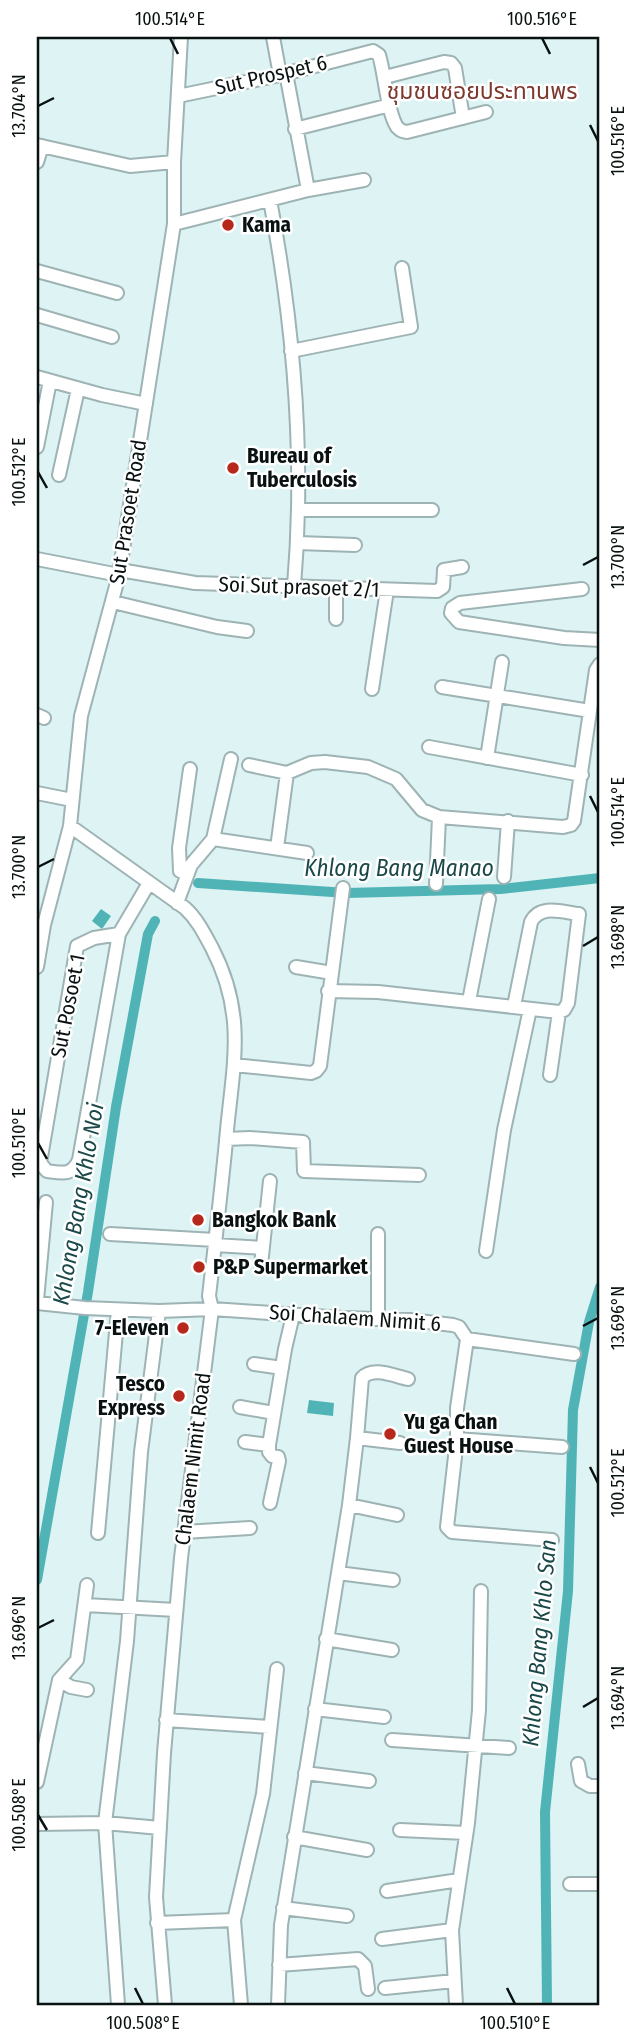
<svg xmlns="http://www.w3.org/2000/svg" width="637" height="2042" viewBox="0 0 637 2042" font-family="'Fira Sans Condensed','Noto Sans Thai',sans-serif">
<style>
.water{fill:#50b4b7}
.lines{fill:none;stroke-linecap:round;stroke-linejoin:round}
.canal{stroke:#50b4b7;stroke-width:10}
.minor-casing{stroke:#9eb3b4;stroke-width:16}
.minor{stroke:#fff;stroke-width:12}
.ticks{fill:none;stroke:#091111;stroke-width:2.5}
.poi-dot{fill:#b6281b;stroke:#fff;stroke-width:2.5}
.labels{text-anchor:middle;stroke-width:5;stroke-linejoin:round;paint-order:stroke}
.street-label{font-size:21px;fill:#091111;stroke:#fff}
.poi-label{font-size:21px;font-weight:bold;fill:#091111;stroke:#fff;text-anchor:start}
.neighbourhood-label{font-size:23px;fill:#7f382e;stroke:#fff}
.water-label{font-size:23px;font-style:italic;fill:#1b4849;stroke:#fff}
.neatline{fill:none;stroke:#091111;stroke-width:2.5}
.ticks-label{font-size:18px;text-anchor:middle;fill:#091111}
</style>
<rect width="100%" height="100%" fill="#ddf3f4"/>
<path class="water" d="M101,909L111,916L102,929L92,921Z
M309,1400L334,1403L333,1416L307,1413Z"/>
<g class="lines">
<path class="canal" d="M198,883L347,893L501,889L600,878
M37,1580L88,1292L116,1107L148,934L155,921
M547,2005L545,1812L568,1591L573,1410L589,1322L600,1287"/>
<g class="minor-casing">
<path id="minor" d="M273,37L280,75
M286,73L308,190
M385,77L444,62L451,63L455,68L463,118
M178,96L280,75L373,51L379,55C385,74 387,112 397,127C401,131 402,131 407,132L486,112
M295,129L390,105
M37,145L130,166L174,162
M37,162L42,146
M270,200C294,327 305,457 294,586
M174,224L308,190L364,180
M37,271L117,293
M37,315L112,337
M291,351L411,327L402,268
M37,377L102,395L146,404
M37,447L50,381
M59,475L78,389
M299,510H432
M298,543L355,545
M37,559L119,575
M120,570L195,583L437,591L443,587L444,570L462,567
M582,589L460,603L452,608L451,613L459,622L564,638L600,640
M113,602L217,627L247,631
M336,619V588
M442,687L590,711
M372,689L387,590
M37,715L44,718
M429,747L582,775
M487,758L502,662
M231,759L213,839L307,853
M249,765L287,773L311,763L325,762L368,767L396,779L422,810L439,817L563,827L571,825L574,821L596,670L600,664
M37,793L72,800
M277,848L287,773
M187,874L180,871L179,848L190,769
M504,877L508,821
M436,884L439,817
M177,903L191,865L213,839
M119,934L94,938L77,946L40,1163L47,1171C63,1173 72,1176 79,1160L119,934L149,883
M37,967L44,925L70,826
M296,967L332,973
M328,991L378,992L559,1012L564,1010L568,1003L579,914C562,912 540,904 531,922L514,1006
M469,1001L489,899
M234,1065L311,1073L316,1071L320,1066L343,888
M550,1075L559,1012
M226,1139L250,1138L303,1142L304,1171L419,1175
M110,1234L215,1240
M215,1245L263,1248
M486,1251L504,1130L530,1009
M261,1265L270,1181
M37,1300L46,1202
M37,1303L85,1308L159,1311L212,1309L343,1318L410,1320L453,1325L459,1327L467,1339L574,1354
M378,1319V1234
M467,1339L457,1408V1439L447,1527L452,1532L552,1540
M254,1364L282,1368
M240,1407L274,1413
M357,1438L362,1378C373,1366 394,1376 408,1379
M457,1439L562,1447
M245,1442L269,1445
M270,1503L279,1461L278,1457L272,1456L269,1452V1445L285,1349L293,1315
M349,1505L397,1515
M184,1532L250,1528
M98,1533L118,1310
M338,1573L393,1580
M85,1605L176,1610
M326,1639L392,1650
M59,1680L71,1687L87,1690
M315,1709L384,1717
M166,1720L270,1727
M392,1740L509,1748
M578,1764L581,1781L590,1786H600
M305,1773L369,1781
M37,1782L59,1680L77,1660L87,1585
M37,1824L105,1823L160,1828
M400,1830L466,1833
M294,1837L367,1850
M570,1884H600
M387,1891L459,1880
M283,1908L347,1916
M157,1923L234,1920
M382,1939L452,1930
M279,1965L358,1959L365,1966L368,1989
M385,1988L454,1981
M118,2005L105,1823L127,1641L141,1452L159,1311
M165,2005L156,1897L164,1753L181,1558L212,1309L209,1296C215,1244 221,1193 226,1141C232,1068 248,1017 212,948C204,933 197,919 185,908L70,826L81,716L119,575L174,224V162L181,37
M241,2005L234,1920L263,1794L277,1669
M278,2005L281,1925L349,1505L357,1438L400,1443
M456,2005L452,1930L468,1823L479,1710L481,1591"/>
</g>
<use href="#minor" class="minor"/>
</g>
<path class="ticks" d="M170,38L178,54M542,38L550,54M38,106L54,98M590,125L598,141M38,472L47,488M583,565L598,557M590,796L598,812M38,867L54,859M583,946L598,937M38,1143L47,1159M583,1326L598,1318M590,1467L598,1483M38,1628L54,1620M583,1707L598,1698M38,1815L47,1830M135,1988L143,2004M507,1988L515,2004"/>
<g class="poi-dot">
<circle cx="228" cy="225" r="7"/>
<circle cx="233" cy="468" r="7"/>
<circle cx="198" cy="1220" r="7"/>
<circle cx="199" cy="1267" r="7"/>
<circle cx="183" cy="1328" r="7"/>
<circle cx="179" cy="1396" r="7"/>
<circle cx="390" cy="1434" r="7"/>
</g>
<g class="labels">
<g class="street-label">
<text transform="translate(271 75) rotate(-13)" y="7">Sut Prospet 6</text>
<text transform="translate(128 512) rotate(-81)" y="7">Sut Prasoet Road</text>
<text transform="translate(299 587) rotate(2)" y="7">Soi Sut prasoet 2/1</text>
<text transform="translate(68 1006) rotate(-79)" y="7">Sut Posoet 1</text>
<text transform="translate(355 1318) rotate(4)" y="7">Soi Chalaem Nimit 6</text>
<text transform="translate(193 1459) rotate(-83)" y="7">Chalaem Nimit Road</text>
</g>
<g class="poi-label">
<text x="242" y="232">Kama</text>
<text x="247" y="463">Bureau of<tspan x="247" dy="24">Tuberculosis</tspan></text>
<text x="212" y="1227">Bangkok Bank</text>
<text x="213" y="1274">P&amp;P Supermarket</text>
<text x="169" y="1335" text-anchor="end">7-Eleven</text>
<text x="165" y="1391" text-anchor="end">Tesco<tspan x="165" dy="24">Express</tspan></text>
<text x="404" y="1429">Yu ga Chan<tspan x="404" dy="24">Guest House</tspan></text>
</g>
<g class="neighbourhood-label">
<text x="482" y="99">ชุมชนซอยประทานพร</text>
</g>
<g class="water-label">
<text x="399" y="876">Khlong Bang Manao</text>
<text transform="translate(78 1204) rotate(-80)" y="8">Khlong Bang Khlo Noi</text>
<text transform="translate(539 1643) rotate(-85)" y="8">Khlong Bang Khlo San</text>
</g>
</g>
<rect width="637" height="2042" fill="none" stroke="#ffffff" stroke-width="77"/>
<rect x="38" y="38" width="560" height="1966" class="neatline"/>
<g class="ticks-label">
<text x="170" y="25">100.514°E</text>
<text x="542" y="25">100.516°E</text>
<text transform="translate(19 106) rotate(-90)" y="6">13.704°N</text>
<text transform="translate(618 141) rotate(-90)" y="6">100.516°E</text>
<text transform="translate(19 472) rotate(-90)" y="6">100.512°E</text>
<text transform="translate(618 557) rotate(-90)" y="6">13.700°N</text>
<text transform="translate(618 812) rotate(-90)" y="6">100.514°E</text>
<text transform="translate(19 867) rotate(-90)" y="6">13.700°N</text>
<text transform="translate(618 937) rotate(-90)" y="6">13.698°N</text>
<text transform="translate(19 1143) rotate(-90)" y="6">100.510°E</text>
<text transform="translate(618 1318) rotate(-90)" y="6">13.696°N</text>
<text transform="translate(618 1483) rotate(-90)" y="6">100.512°E</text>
<text transform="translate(19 1628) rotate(-90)" y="6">13.696°N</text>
<text transform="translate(618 1698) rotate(-90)" y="6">13.694°N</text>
<text transform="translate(19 1815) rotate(-90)" y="6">100.508°E</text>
<text x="143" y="2029">100.508°E</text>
<text x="515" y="2029">100.510°E</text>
</g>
</svg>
